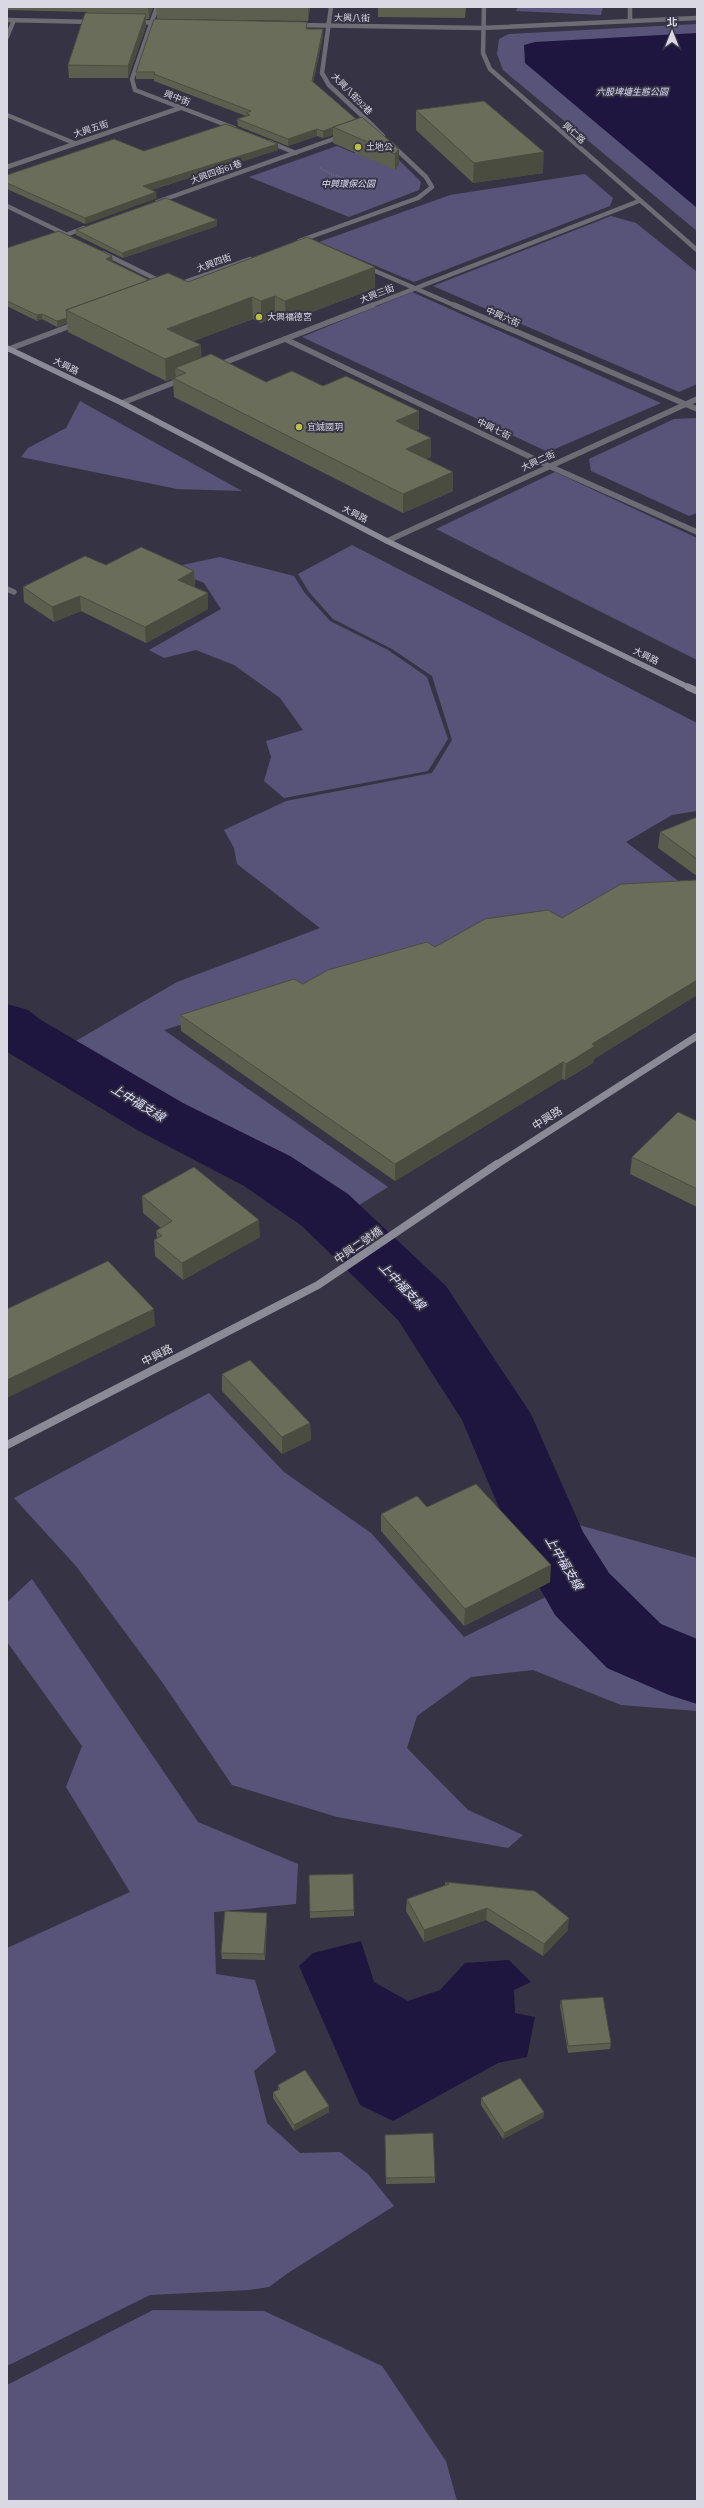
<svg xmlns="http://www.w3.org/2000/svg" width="704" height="2508" viewBox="0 0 704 2508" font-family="'Times New Roman','Noto Sans TC',serif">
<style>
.green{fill:#585479}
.water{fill:#1e163e}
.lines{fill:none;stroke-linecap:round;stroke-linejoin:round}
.river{fill:#1e163e;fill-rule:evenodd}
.path{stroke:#716f7d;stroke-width:1.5;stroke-dasharray:1 1.5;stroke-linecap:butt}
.lane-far1{stroke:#6d6c74;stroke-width:4.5}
.lane{stroke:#6d6c74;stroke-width:5.5}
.street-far1{stroke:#6d6c74;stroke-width:4.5}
.street{stroke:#6d6c74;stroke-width:5.5}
.secondary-far2{stroke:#8b8a97;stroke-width:5.5}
.secondary-far1{stroke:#8b8a97;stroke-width:7}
.secondary{stroke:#8b8a97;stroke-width:8}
.wall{fill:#5c5e4e}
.shaded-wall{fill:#4b4c40}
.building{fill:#6b6d5b;stroke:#4b4c40}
.poi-dot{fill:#b9c046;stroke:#363444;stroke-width:1.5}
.labels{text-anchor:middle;stroke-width:4;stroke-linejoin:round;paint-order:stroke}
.far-street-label{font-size:9px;fill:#dad9e3;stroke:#363444}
.far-park-label{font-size:9px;font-style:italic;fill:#e2e0ff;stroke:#363444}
.far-poi-label{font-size:9px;fill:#dad9e3;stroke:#363444;text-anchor:start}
.street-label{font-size:11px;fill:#dad9e3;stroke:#363444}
.water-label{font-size:12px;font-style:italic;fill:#e1dffe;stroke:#363444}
</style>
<rect width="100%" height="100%" fill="#363444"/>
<path class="green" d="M518,7H603L601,15L516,11Z
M697,24V231L503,70L497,54L499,39L509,34Z
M379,145L391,152L421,182L419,190L349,217L249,177L337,146L354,153Z
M585,174L613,198L610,206L414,282L319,242L450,195Z
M611,216L636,223L697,272V384L679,392L433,286Z
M412,292L661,403L548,452L302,337Z
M80,401L242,491L177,489L21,457L28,448L66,428Z
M697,418V513L689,516L591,471L589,459L674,419Z
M555,472L697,538V660L436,529Z
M352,545L697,723V811L672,815L626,842L693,892L431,948L164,1030L388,1187L356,1207L340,1191L218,1129L118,1082L62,1049L177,982L320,928L237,864L234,848L224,830L286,801L432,773L452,740L432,676L392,649L333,619L309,592L298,574Z
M220,557L294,576L304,592L330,621L388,650L427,677L448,739L428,771L284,798L264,781L271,757L266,741L303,730L280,698L234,665L196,650L164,658L149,650L221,609L204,583L168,568Z
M209,1393L284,1472L371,1533L464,1637L560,1590L619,1653L670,1681L697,1687V1711L621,1705L533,1670L471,1677L417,1716L407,1748L468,1810L523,1835L508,1848L337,1817L232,1785L162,1682L76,1566L14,1498Z
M568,1522L697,1558V1654L642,1634L598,1583Z
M32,1579L198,1822L298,1864L296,1904L214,1912L216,1974L255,1980L276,2052L254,2071L267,2123L300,2153L340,2152L368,2174L394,2206L288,2273L269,2287L249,2290L150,2295L7,2366V1948L130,1892L66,1787L82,1746L7,1642V1602Z
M153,2310L264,2311L382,2366L446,2461L457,2501H7V2385Z"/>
<path class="water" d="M697,33V208L525,63L524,45L535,42Z
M361,1941L374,1982L408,2001L440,1990L465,1963L509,1960L531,1982L514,1990L515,2013L535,2017L527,2057L498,2063L393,2121L360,2105L299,1966L313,1953Z"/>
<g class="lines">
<path class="river" d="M7,1004L28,1010L41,1020L183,1103L290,1156L348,1194L446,1286L531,1414L583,1532L609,1573L661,1624L697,1639V1704L669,1695L607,1668L555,1615L513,1541L462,1420L398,1320L302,1226L244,1186L139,1131L7,1052Z"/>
<path class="path" d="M320,168L333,175L376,188"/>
<path class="lane-far1" d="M331,7L322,73L329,85L372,125L364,128
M630,7V21
M7,37L14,20
M7,115L74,143
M7,167L180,108
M157,202L342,136
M7,206L67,235
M66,235L84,228
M103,253L164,283
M370,306L639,201"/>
<path class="lane" d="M218,365L373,305
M122,403L183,379
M387,541L697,399
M7,589L14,592"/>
<path class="street-far1" d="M157,7L132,79L135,90L234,128
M484,7L483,53L490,69L697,250
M7,20L93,22
M136,22L163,23
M296,25L482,28L697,18
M372,125L383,136
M269,142L296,153
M299,241L418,198L432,187L426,177L391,144
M366,267L456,306
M176,285L250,259"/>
<path class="street" d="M454,305L697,409
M285,339L549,466L697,532
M9,349L78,323"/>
<path class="secondary-far2" d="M7,348L122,403L387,541L690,688"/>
<path class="secondary-far1" d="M688,687L697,691
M496,1165L697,1036"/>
<path class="secondary" d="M7,1445L318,1285L497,1164"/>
</g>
<path class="wall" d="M7,7H153L149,19H146V26L128,78H69L68,65L87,13V12L7,10Z
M156,7H310L308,21L157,19Z
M378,7H466L465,18L378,17Z
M307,22V29L323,36L313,82L356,119L399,149V165L395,170L333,143V135L323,138L317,136L288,146L238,126L237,119L246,116L154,81V79H136V72Z
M416,110L543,173L473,183L416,130Z
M278,150L151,190L157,198L85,224L7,189V175L144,151Z
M217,226L123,258L76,235V230Z
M7,248L113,262L149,280L188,282L375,267V288L286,322L275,317L261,323L253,319L193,341L201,345V358L266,382L323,386L419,411V429L416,431L431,457L426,459L453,491L403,513L174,397L173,379L166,381L68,332L67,323L57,327L42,319L37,321L7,306Z
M106,565L194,571L195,586L194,587L208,593V609L146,643L81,611L54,622L24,602L23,587Z
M697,817V876L658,848L660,832Z
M697,880V995L594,1059L593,1063L565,1080L562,1079L395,1181L181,1031L180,1015L303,984L435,947L562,918Z
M697,1121V1207L630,1174L632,1157Z
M142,1196L260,1237L183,1280L155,1256L154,1240L157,1238L156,1231L161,1228L143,1213Z
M222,1374L310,1423L311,1440L282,1454L222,1391Z
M381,1514L550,1582L464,1626L381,1531Z
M309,1875L354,1910V1916L310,1918Z
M445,1882L568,1930L543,1956L486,1920L424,1942L406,1911L407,1899L445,1886Z
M267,1919L265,1960L222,1959L221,1953Z
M561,2000L611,2043L610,2049L568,2053L560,2006Z
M278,2085L329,2106V2112L294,2131L273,2098V2092L278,2090Z
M481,2098L544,2112L543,2118L503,2139L481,2105Z
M385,2141L435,2177V2183L386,2184Z"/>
<path class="shaded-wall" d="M148,7H153L149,19Z
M308,7H310L308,21Z
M146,14V26L128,78V66Z
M323,29V36L312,88V81Z
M333,128V135L323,138V131Z
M317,129V136L288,146V139Z
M278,144V150L144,192L143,186Z
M399,149V165L395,170V154Z
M544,152L543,173L473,183L474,163Z
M156,192L157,198L85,224V218Z
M217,220V226L123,258L122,253Z
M112,256L113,262L106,264V259Z
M375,267V288L286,322L285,301Z
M275,296V317L261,323V301Z
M252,297L253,319L168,351L167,329Z
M42,314V319L37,321V315Z
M67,318V323L57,327V321Z
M201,345L202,367L175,368L176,378L166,381L165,359Z
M419,411V429L396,440V421Z
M431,438V457L405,468L406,449Z
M453,472V491L403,513V494Z
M194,571L195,586L179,595L178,580Z
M208,593V609L146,643L145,627Z
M80,596L81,611L54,622L52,607Z
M697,980V995L594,1059L593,1063L565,1080L566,1064L592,1044Z
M563,1062L562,1079L395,1181V1164Z
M259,1220L260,1237L183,1280L182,1263Z
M154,1309L155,1326L7,1398V1380Z
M310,1423L311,1440L282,1454V1437Z
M551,1565L550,1582L464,1626L465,1609Z
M487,1908L486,1920L424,1942V1930Z
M267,1913V1919L265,1960L264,1954Z
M569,1918L568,1930L543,1956L544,1944Z
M329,2106V2112L294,2131V2125Z
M544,2112L543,2118L503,2139L504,2133Z"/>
<path class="building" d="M85,13L146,14L128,66L68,65Z
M154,19L307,22L306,29H323L312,81L356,119L323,131L317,129L288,139L237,119L250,115L246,113L251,111L154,74L155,72H136Z
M484,101L544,152L474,163L416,110Z
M362,117L399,149L395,154L333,127Z
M226,124L278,144L143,186L156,192L85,218L7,183V175L114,139L144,151Z
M166,198L217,220L122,253L76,230Z
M59,231L112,256L106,259L149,280L66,310L67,318L57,321L42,314L37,315L7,301V248Z
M307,237L375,267L285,301L275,296L261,301L252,297L167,329L201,345L165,359L66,310L168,273L188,282Z
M211,354L266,382L292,371L323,386L346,376L419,411L396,421L431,438L406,449L453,472L403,494L173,378L186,373L175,368Z
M141,547L194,571L178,580L208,593L145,627L80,596L52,607L23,587L85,556L106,565Z
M697,817V859L660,832Z
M697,880V980L592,1044L595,1046L566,1064L563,1062L395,1164L180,1015L294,979L303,984L328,970L427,942L435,947L485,919L548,910L562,918L621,884Z
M678,1112L697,1121V1189L632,1157Z
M194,1167L259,1220L182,1263L154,1240L162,1236L156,1231L172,1221L142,1196Z
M108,1261L154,1309L7,1380V1309Z
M250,1360L310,1423L282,1437L222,1374Z
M476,1484L551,1565L465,1609L381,1514L417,1496L427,1507Z
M353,1874L354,1910L310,1912L309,1875Z
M445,1882L535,1891L569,1918L544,1944L487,1908L424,1930L407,1899L449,1884Z
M225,1911L267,1913L264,1954L221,1953Z
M603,1997L611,2043L568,2046L561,2000Z
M305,2070L329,2106L294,2125L273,2092L280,2089L278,2085Z
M520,2078L544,2112L504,2133L481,2098Z
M433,2133L435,2177L386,2178L385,2135Z"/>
<g class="poi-dot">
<circle cx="358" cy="147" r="4"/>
<circle cx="259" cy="317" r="4"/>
<circle cx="299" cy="427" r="4"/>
</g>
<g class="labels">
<g class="far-street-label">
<text transform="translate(352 18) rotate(1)" y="3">大興八街</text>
<text transform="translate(352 94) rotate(46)" y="3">大興八街92巷</text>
<text transform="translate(177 98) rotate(21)" y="3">興中街</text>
<text transform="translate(91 129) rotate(-18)" y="3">大興五街</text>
<text transform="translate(574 133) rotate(42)" y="3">興仁路</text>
<text transform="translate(216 172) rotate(-20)" y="3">大興四街61巷</text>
<text transform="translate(214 263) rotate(-20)" y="3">大興四街</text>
<text transform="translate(377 294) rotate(-21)" y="3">大興三街</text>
<text transform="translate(503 317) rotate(23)" y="3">中興六街</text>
<text transform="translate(66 366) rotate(26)" y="3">大興路</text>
<text transform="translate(494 429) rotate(26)" y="3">中興七街</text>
<text transform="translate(538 461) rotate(-25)" y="3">大興二街</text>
<text transform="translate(355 514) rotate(27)" y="3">大興路</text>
<text transform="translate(646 656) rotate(26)" y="3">大興路</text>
</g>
<g class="far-park-label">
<text x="632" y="95">六股埤塘生態公園</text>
<text x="348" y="187">中興環保公園</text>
</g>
<g class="far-poi-label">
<text x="366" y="150">土地公</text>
<text x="267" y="320">大興福德宮</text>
<text x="307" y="430">宜誠國玥</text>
</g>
<g class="street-label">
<text transform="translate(547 1118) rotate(-32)" y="4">中興路</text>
<text transform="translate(358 1245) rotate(-34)" y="4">中興二號橋</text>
<text transform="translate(157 1355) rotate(-27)" y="4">中興路</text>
</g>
<g class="water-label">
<text transform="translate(138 1103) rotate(31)" y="4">上中福支線</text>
<text transform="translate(402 1286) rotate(46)" y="4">上中福支線</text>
<text transform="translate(564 1563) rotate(59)" y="4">上中福支線</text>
</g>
</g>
<rect width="704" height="2508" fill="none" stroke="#dad9e3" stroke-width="16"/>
<g transform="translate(672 32)" stroke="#363444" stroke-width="3" paint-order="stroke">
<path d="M0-3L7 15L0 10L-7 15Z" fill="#dad9e3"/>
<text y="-6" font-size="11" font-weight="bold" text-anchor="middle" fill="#dad9e3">北</text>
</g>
</svg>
